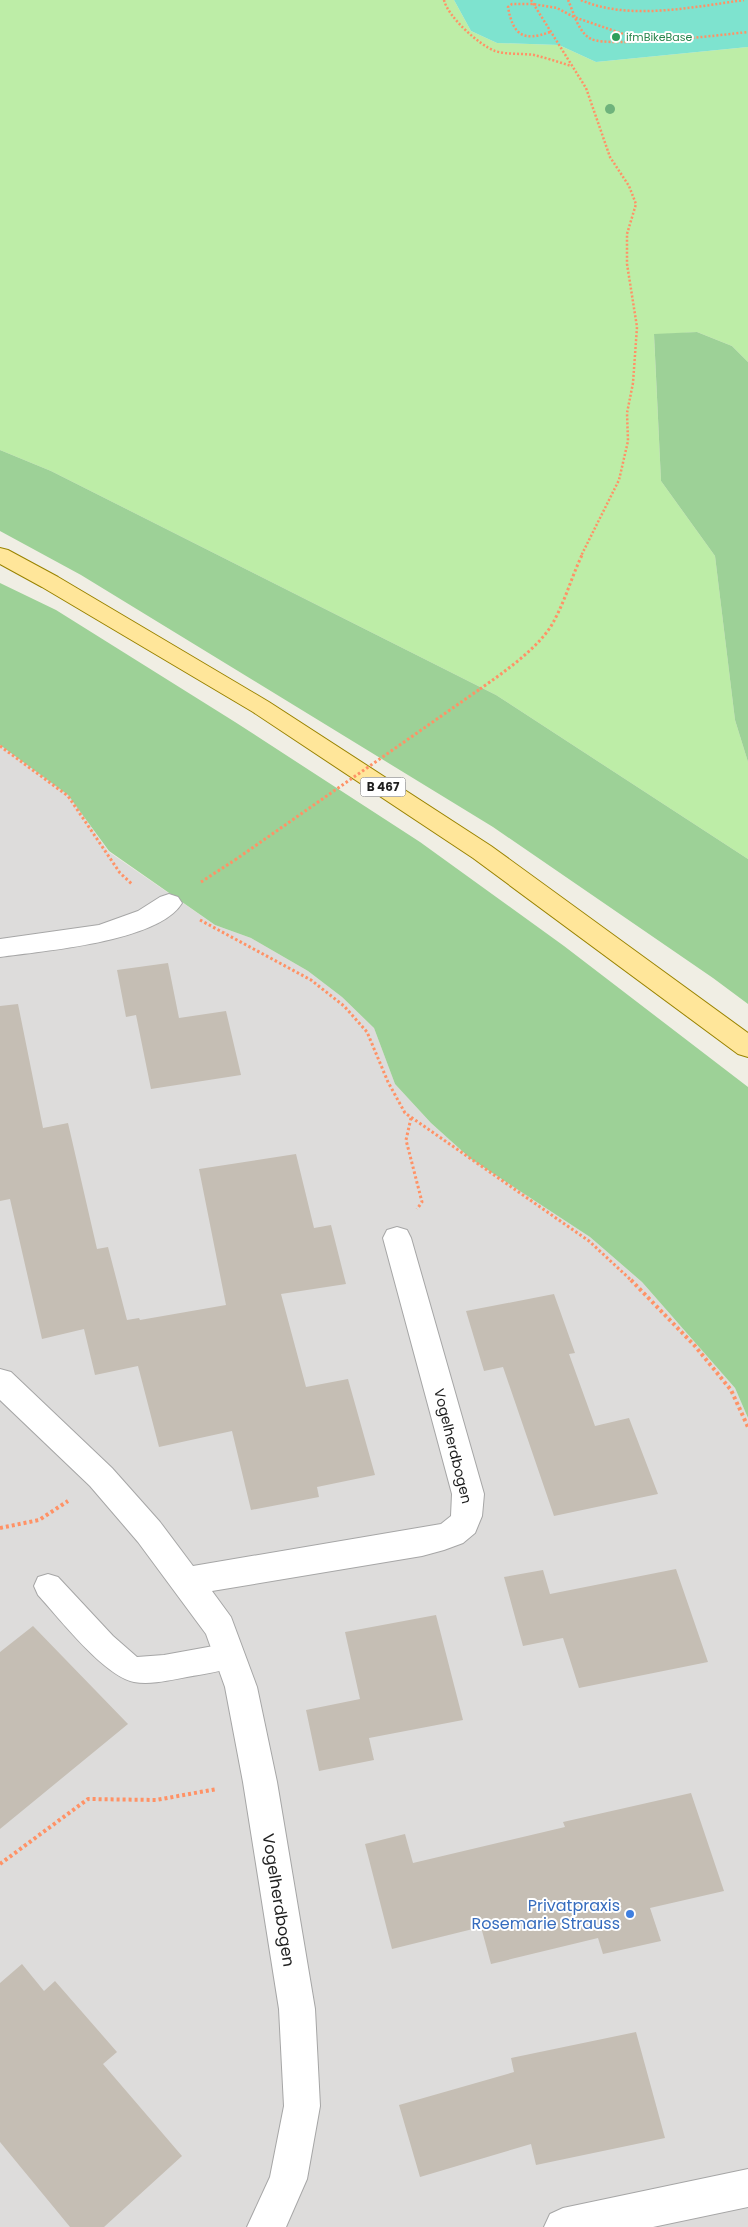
<svg xmlns="http://www.w3.org/2000/svg" width="748" height="2227" viewBox="0 0 748 2227" font-family="Poppins,sans-serif">
<style>
.residential{fill:#dddcdb}
.grass{fill:#bdeda7}
.forest{fill:#9dd197}
.pitch{fill:#7ee3cf}
.building{fill:#c5beb4}
.lines{fill:none;stroke-linecap:round;stroke-linejoin:round}
.lane-casing{stroke:#a6a6a6;stroke-width:2}
.street-casing{stroke:#a6a6a6;stroke-width:2}
.primary-casing{stroke:#998300;stroke-width:2}
.path-far2{stroke:#ff9266;stroke-width:2.5;stroke-dasharray:2 2;stroke-linecap:butt}
.path-far1{stroke:#ff9266;stroke-width:3;stroke-dasharray:2.5 2.5;stroke-linecap:butt}
.path{stroke:#ff9266;stroke-width:4;stroke-dasharray:3 3;stroke-linecap:butt}
.lane{fill:#fff;fill-rule:evenodd}
.street{fill:#fff;fill-rule:evenodd}
.primary{fill:#ffe69a;fill-rule:evenodd}
.path-bridge{stroke:#ff9266;stroke-width:3;stroke-dasharray:2.5 2.5;stroke-linecap:butt}
.tree{fill:#6fb37c}
.leisure-dot{fill:#2e9e5b;stroke:#fff;stroke-width:2}
.shop-dot{fill:#3f7fe0;stroke:#fff;stroke-width:2}
.labels{text-anchor:middle;stroke-width:4;stroke-linejoin:round;paint-order:stroke}
.far-leisure-label{font-size:11px;fill:#27864d;stroke:#fff;text-anchor:start}
.shield{fill:#fff;stroke:#626262;stroke-width:1}
.shield-label{font-size:12px;font-weight:bold;fill:#1f1f1f}
.street-label{font-size:14px;fill:#1f1f1f;stroke:#fff}
.near-street-label{font-size:16px;fill:#1f1f1f;stroke:#fff}
.near-shop-label{font-size:16px;fill:#366cbe;stroke:#fff;text-anchor:end}
</style>
<rect width="100%" height="100%" fill="#f0eee4"/>
<path class="residential" d="M0,745L68,795L109,852L215,925L251,938L308,971L342,997L374,1028L395,1084L431,1123L471,1159L590,1237L642,1282L735,1388L748,1418V2227H0Z"/>
<path class="grass" d="M0,0H454L471,31L497,43L559,45L596,62L748,47V362L732,346L697,332L654,335L661,481L715,556L735,720L748,762V859L496,695L51,471L0,450Z"/>
<path class="forest" d="M697,332L732,346L748,362V762L735,720L715,556L661,481L654,334Z
M0,450L51,471L496,695L748,859V1004L713,978L493,827L81,575L0,531Z
M0,583L56,610L235,722L420,842L564,946L748,1087V1418L735,1388L642,1282L590,1237L471,1159L431,1123L395,1084L374,1028L342,997L308,971L251,938L215,925L109,851L68,795L0,745Z"/>
<path class="pitch" d="M454,0H748V47L596,62L559,45L497,43L471,31Z"/>
<path class="building" d="M168,963L179,1018L226,1011L241,1075L151,1089L136,1015L126,1017L117,970Z
M18,1004L43,1128L68,1123L97,1249L108,1247L127,1320L139,1318L140,1320L226,1305L199,1169L296,1154L314,1228L331,1225L346,1284L281,1294L306,1387L348,1379L375,1475L317,1487L319,1497L251,1510L232,1431L159,1447L138,1366L95,1375L84,1329L42,1339L10,1199L0,1201V1006Z
M554,1294L575,1353L569,1354L595,1426L629,1418L658,1494L554,1516L503,1367L484,1371L466,1311Z
M676,1569L708,1662L579,1688L563,1638L523,1646L504,1577L543,1570L550,1594Z
M436,1615L463,1720L369,1738L374,1760L319,1771L306,1710L360,1699L345,1632Z
M33,1626L128,1724L0,1829V1652Z
M691,1793L724,1891L650,1908L661,1941L603,1954L598,1938L491,1964L481,1927L392,1949L365,1844L405,1834L413,1863L565,1827L563,1822Z
M22,1964L44,1991L55,1981L117,2052L103,2064L182,2156L104,2227H70L0,2142V1983Z
M636,2032L665,2138L536,2165L531,2144L420,2177L399,2105L514,2072L511,2058Z"/>
<g class="lines">
<g class="lane-casing">
<path id="lane" d="M48,1574L58,1577L113,1636L137,1657L164,1655L230,1643L240,1647L244,1656L240,1665C223,1671 205,1674 187,1677C171,1680 151,1685 134,1682C104,1676 59,1618 38,1595L34,1586L38,1577Z"/>
</g>
<g class="street-casing">
<path id="street" d="M169,894L178,897L182,903C159,942 42,951 0,957V939L99,925L138,911L160,897Z
M397,1227L407,1230L411,1238L484,1494L482,1516L475,1533L463,1543L444,1550L422,1556L212,1591L231,1617L257,1687L277,1782L315,2009L320,2106L307,2179L286,2227H247L270,2177L284,2106L279,2009L243,1782L225,1687L206,1634L138,1542L90,1486L0,1400V1369L11,1372L112,1468L160,1522L193,1566L441,1524L451,1516L452,1494L383,1238L387,1230Z
M748,2169V2207L653,2227H544L550,2214L563,2208Z"/>
</g>
<g class="primary-casing">
<path id="primary" d="M0,548L8,550L58,577L269,702L491,846L748,1033V1057L738,1054L473,858L253,712L42,587L0,564Z"/>
</g>
<path class="path-far2" d="M444,0C448,17 479,45 495,51C507,55 521,53 534,55C546,58 559,62 571,66
M531,0L586,88L610,157L629,186L636,204L627,234V264L637,327L633,383L627,413L628,441L619,480L581,556
M568,0C574,13 578,32 591,39C611,48 721,35 748,32
M581,0C628,21 694,7 744,0
M550,32C523,42 513,35 508,7L512,4H533L557,8L574,17L638,39"/>
<path class="path-far1" d="M480,689C504,672 542,646 555,619C566,598 572,576 582,555
M0,746L68,796L120,873L133,885
M201,882L235,860
M200,920L311,980L344,1006L367,1032L388,1082L405,1113L589,1241L632,1281
M411,1118L406,1140L422,1202L417,1209"/>
<path class="path" d="M631,1280L695,1346L731,1390L748,1427
M0,1528L39,1520L68,1501
M0,1864L88,1799L156,1800L217,1789"/>
<use href="#lane" class="lane"/>
<use href="#street" class="street"/>
<use href="#primary" class="primary"/>
<path class="path-bridge" d="M235,860L480,689"/>
</g>
<circle class="tree" cx="610" cy="109" r="5"/>
<circle class="leisure-dot" cx="616" cy="37" r="5"/>
<circle class="shop-dot" cx="630" cy="1914" r="5"/>
<g class="labels">
<g class="far-leisure-label">
<text x="626" y="41">ifmBikeBase</text>
</g>
<rect class="shield" x="360.5" y="777.5" width="45" height="19" rx="4"/>
<g class="shield-label">
<text x="383" y="791">B 467</text>
</g>
<g class="street-label">
<text transform="translate(453 1446) rotate(76)" y="5">Vogelherdbogen</text>
</g>
<g class="near-street-label">
<text transform="translate(279 1900) rotate(81)" y="6">Vogelherdbogen</text>
</g>
<g class="near-shop-label">
<text x="620" y="1911">Privatpraxis<tspan x="620" dy="18">Rosemarie Strauss</tspan></text>
</g>
</g>
</svg>
